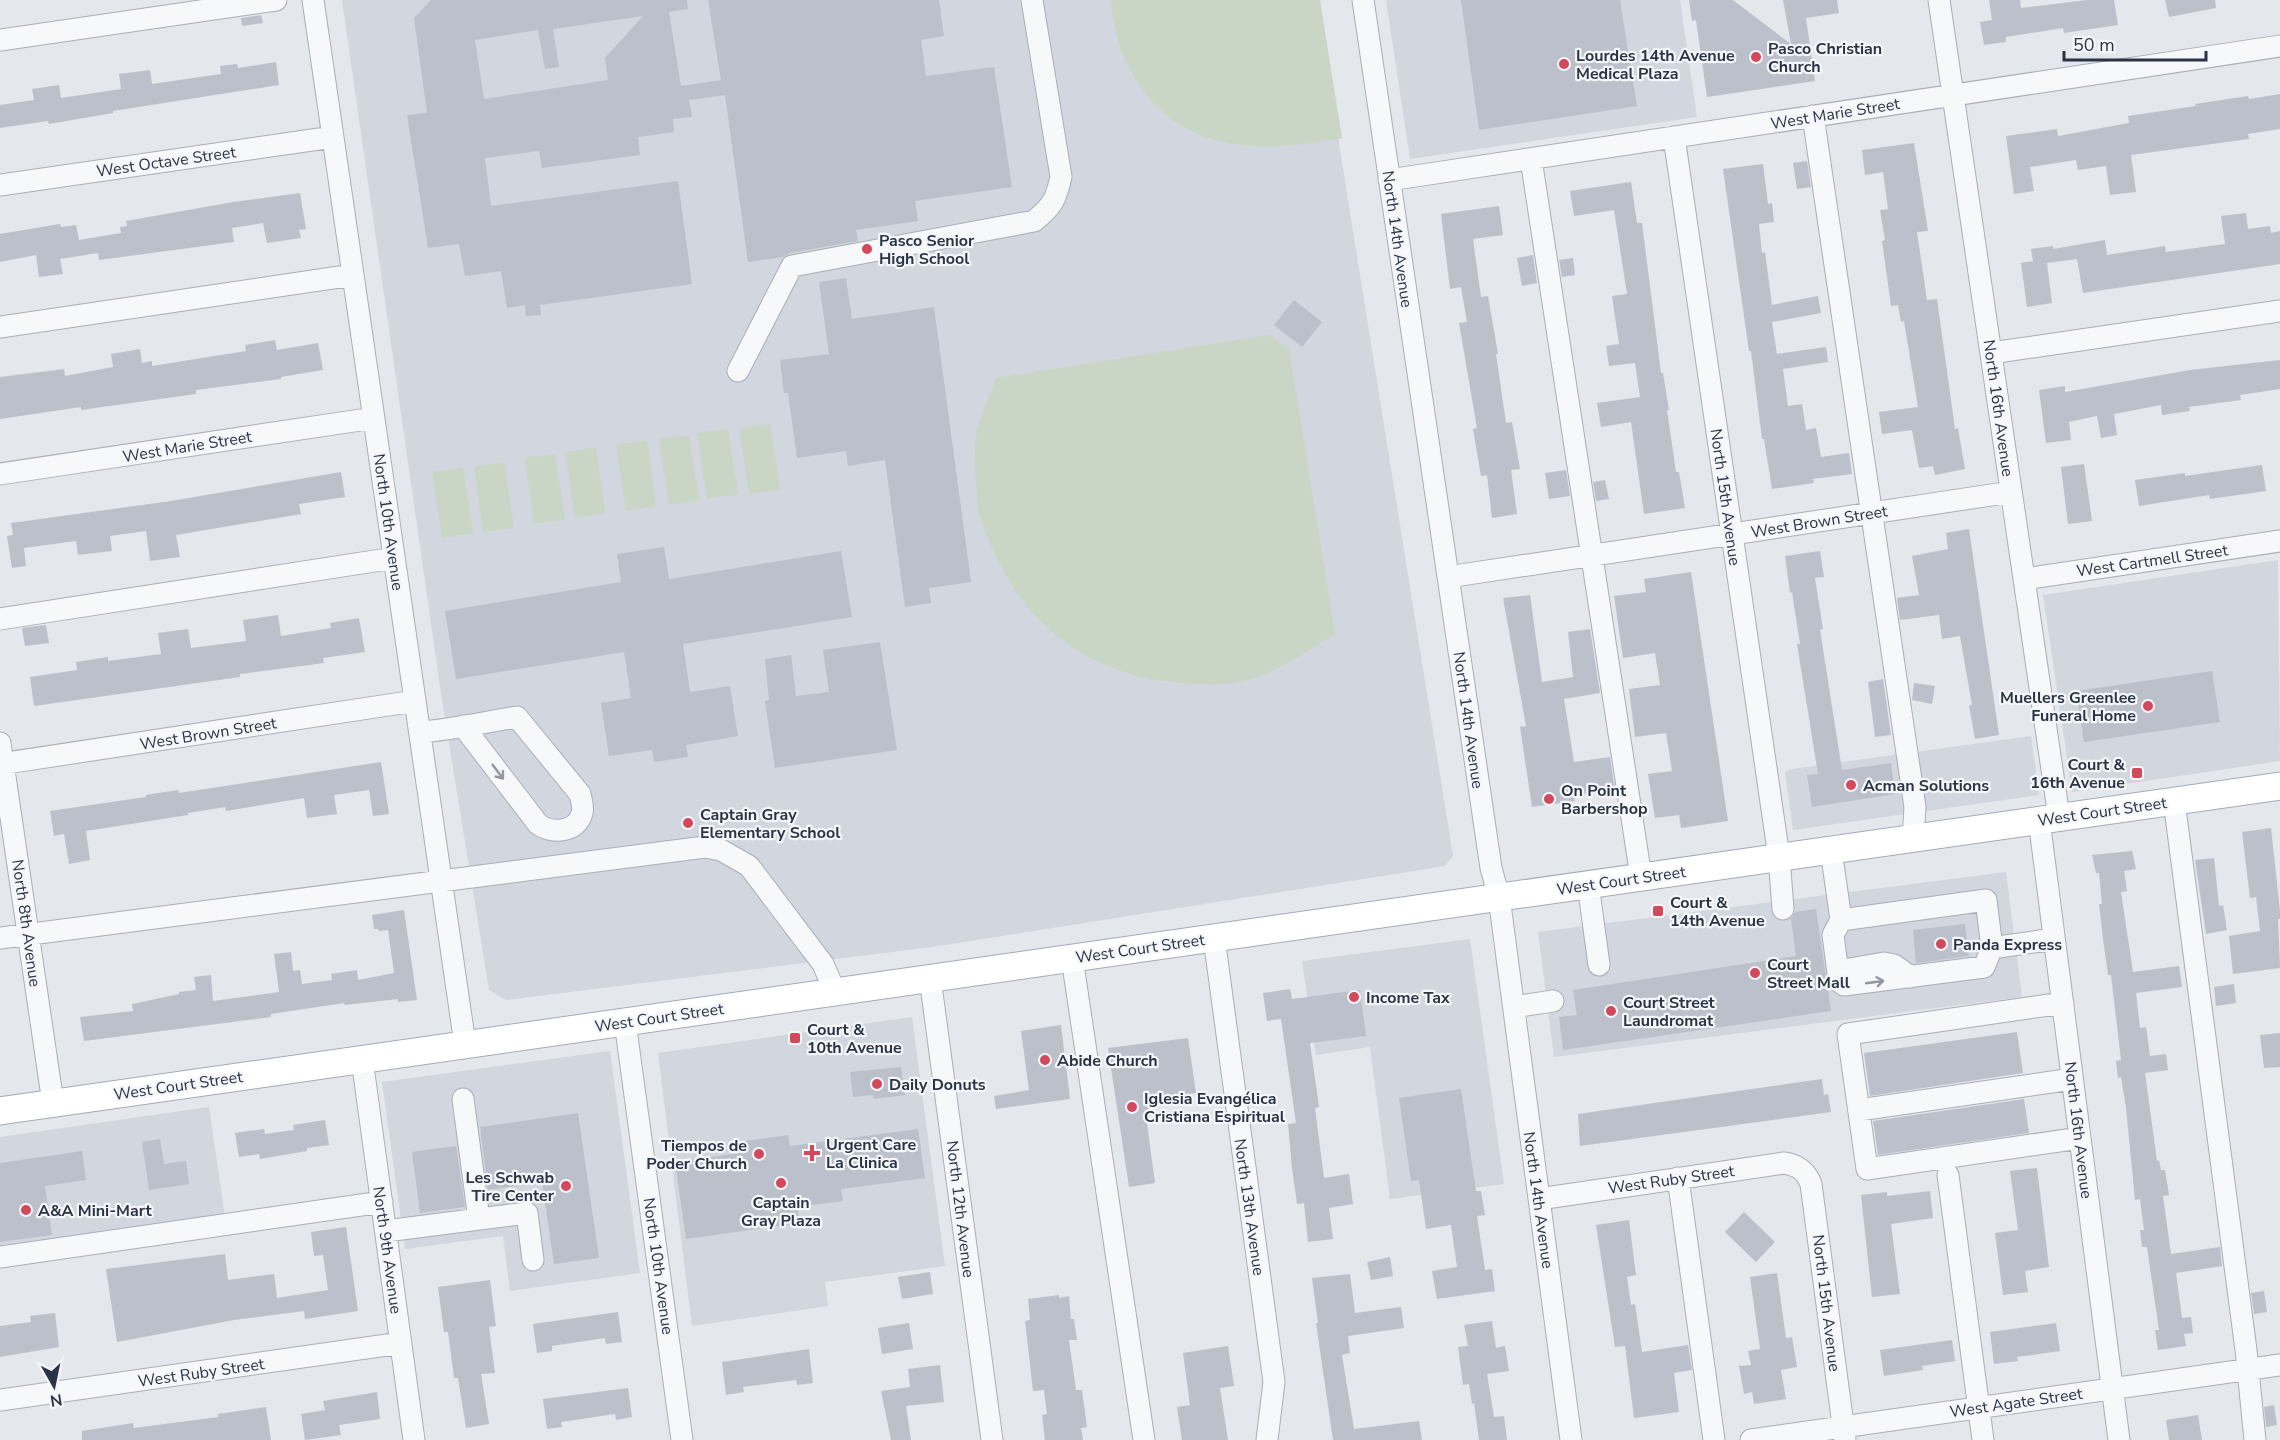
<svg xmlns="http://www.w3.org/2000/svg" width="2280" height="1440" viewBox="0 0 2280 1440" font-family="'Nunito Sans',sans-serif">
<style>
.built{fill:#d2d6de}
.pitch{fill:#c9d6c5}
.building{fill:#bbc0ca;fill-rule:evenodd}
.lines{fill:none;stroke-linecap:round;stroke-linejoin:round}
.minor-casing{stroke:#a9aeb7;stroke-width:23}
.major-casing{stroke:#a3abb8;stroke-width:29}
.minor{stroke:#f7f8fa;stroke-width:21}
.major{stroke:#fff;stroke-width:27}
.oneway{stroke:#9196a0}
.poi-dot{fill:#d1495b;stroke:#f4f6f9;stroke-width:2}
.labels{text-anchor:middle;stroke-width:4.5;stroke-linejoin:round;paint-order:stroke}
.poi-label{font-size:16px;font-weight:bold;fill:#2b3445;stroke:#f4f6f9;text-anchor:start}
.street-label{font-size:16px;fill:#2b3445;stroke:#f4f6f9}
</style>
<rect width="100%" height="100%" fill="#e4e7ec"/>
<path class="built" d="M342,0H1316L1453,856L1445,866L932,947L506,1000L489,990L442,700Z
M1386,0H1680L1697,117L1410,159Z
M2278,560L2280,761L2072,792L2043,595Z
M2031,736L2039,795L1793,830L1785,772L1792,769Z
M2006,872L2022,997L1554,1057L1538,932Z
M1470,939L1504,1184L1390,1199L1370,1047L1316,1055L1302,961Z
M912,1017L945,1266L825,1282L828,1306L692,1326L658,1053Z
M610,1051L640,1273L510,1291L503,1236L405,1249L382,1082Z
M209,1107L226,1224L0,1258V1137Z"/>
<path class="pitch" d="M1110,0H1320L1342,138C1254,155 1170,153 1126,62C1117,43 1114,21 1110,0Z
M1268,335L1289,349L1335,634C1308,651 1282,669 1251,679C1230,686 1205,685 1183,683C1101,677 1036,637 999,562C991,546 981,525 978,507C976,490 973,445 977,430C982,412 990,395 996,378Z
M770,424L780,489L749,494L739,428Z
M728,429L738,494L707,499L697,433Z
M689,435L699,500L669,505L659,439Z
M647,440L656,506L626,511L616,445Z
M596,448L605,513L575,518L565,452Z
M555,454L565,519L534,524L525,458Z
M504,462L514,528L483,532L474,467Z
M463,468L473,533L442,538L432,472Z"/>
<path class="building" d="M431,0H687L688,9L669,12L681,86L721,80L708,0H939L944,36L921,40L926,76L994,67L1012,187L915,201L918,221L856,230L858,241L790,253L783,257L748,262L725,95L689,100L692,117L673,119L674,132L638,137L640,155L542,168L539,151L485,158L491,206L678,181L692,284L540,305L541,315L526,316L525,305L507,308L501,271L465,276L459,244L428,248L407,115L427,113L414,18ZM643,16L605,58L608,80L484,99L475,40L538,30L545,69L559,67L553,29Z
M1461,0H1620L1637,106L1479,130Z
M1689,0H1733L1791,44L1783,0H1837L1839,13L1806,18L1815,81L1707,97L1696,20L1692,21Z
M1989,0H2020L2021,8L2087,0H2114L2118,25L2064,33L2063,28L2006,37V42L1984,45L1980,22L1992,20Z
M2165,0H2215L2216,8L2169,17Z
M261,15L263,23L242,26L241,18Z
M276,62L279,85L113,111V113L49,124L48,121L0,128V105L34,100L32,89L59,85L61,98L121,89L119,74L150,70L152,84L221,74L220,66L237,64L238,68Z
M2280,94V129L2248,134L2249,139L2131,155L2136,192L2110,195L2106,166L2078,170L2076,160L2030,167L2034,191L2014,194L2006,136L2057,129L2058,136L2129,123L2128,116L2196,106L2195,104L2248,96L2249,99Z
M1914,143L1928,231L1917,232L1927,300L1937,299L1955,429L1958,428L1965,469L1935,475L1933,466L1919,468L1912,430L1882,434L1879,412L1918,407L1904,321L1901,322L1898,305L1891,306L1882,241L1885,240L1880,210L1888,209L1883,172L1865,175L1862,150Z
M1807,161L1811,187L1797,189L1793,163Z
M1763,164L1768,204L1772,203L1774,222L1759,224L1762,253L1765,252L1772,305L1818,296L1821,313L1772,322L1777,354L1826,347L1828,362L1783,369L1788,406L1802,404L1806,430L1816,428L1821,457L1849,453L1852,474L1813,479L1814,483L1772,489L1764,439H1762L1751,351H1749L1723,169Z
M1631,182L1637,223H1642L1661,373H1663L1669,410H1667L1676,472H1679L1685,508L1644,514L1631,422L1601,427L1597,403L1640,397L1635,363L1609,366L1606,346L1619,344L1612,296L1627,294L1614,210L1574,216L1570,191Z
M300,193L306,229L299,230L301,238L267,243L263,223L232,228L234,242L99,260L98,253L60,259L63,274L39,277L36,255L0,262V234L60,224L61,227L76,225L79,240L121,233L120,227L127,226L126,221L233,202Z
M1499,206L1503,235L1473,239L1481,297L1488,296L1498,354H1496L1506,423L1512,422L1520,469L1511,470L1517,514L1492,518L1487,475L1481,476L1473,429L1477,428L1459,323L1467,322L1461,287L1450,289L1441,214Z
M2246,213L2248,229L2270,226L2271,233L2280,231V264L2083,293L2077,259L2047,263L2052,303L2027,307L2021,263L2033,261L2031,249L2053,246V249L2105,240L2107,255L2165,246L2166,252L2225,244L2221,216Z
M1533,255L1537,283L1522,286L1517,258Z
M1573,258L1575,275L1562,277L1559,260Z
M846,278L852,319L934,307L971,582L929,588L931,603L905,607L885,460L848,466L846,451L797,458L788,393H784L780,360L829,354L819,282Z
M1294,300L1322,322L1302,347L1274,325Z
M275,340L277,350L318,343L323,370L281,377V379L196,390V394L81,410V407L0,419V377L64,369L65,376L113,367L111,354L140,349L142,363L152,361V366L246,351L245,345Z
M2280,360V389L2240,395L2241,400L2189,407L2190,411L2162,415L2161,405L2114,414L2117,435L2101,438L2097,416L2069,422L2071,440L2046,443L2039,390L2065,386V392L2190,370Z
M2084,464L2092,521L2068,524L2061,467Z
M2262,465L2266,491L2210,499L2209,495L2139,506L2135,480L2185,473V476Z
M1566,470L1570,496L1549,499L1545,473Z
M341,472L345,497L299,504L301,514L176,535L180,557L150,561L146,531L110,536L112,551L78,555L76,541L24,548L26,566L12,568L7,536L13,535L11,523L171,501Z
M1605,480L1609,499L1596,501L1593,482Z
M1969,529L1999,735L1975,739L1969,706L1972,705L1960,636L1942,639L1939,615L1900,620L1897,598L1919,595L1912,556L1948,549L1946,533Z
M664,547L669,579L841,551L852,617L683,644L690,692L730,686L738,736L686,745L688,757L654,762L652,750L609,756L601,703L631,698L624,652L456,679L445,611L621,582L617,554Z
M1820,551L1824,577L1815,578L1823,629L1820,630L1842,770L1891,763L1895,794L1812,807L1807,775L1818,774L1797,644H1800L1792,592L1790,593L1785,556Z
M1691,572L1728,821L1681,828L1679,815L1655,818L1648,774L1672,771L1666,733L1635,737L1629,689L1660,685L1655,653L1623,658L1614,596L1646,592L1644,579Z
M1530,595L1542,682L1573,677L1568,632L1590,629L1600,693L1564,699L1574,762L1610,757L1615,790L1574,795L1575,801L1532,807L1520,727L1526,726L1503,598Z
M278,615L281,636L331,628L330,623L359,618L365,652L323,658L324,663L240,674V677L34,706L30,677L77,670L76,662L108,657V661L161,654L158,633L188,629L191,648L246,641L243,620Z
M46,625L49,643L25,646L22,628Z
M880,642L897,750L775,768L765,701L769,700L765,659L791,655L796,696L829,692L823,650Z
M2212,671L2220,722L2084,742L2076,691Z
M1883,679L1891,735L1875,737L1868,682Z
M1914,683L1935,686L1932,704L1912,700Z
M381,762L389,814L373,816L369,790L334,795L337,814L307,818L304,798L226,811L225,807L188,813V815L86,831L90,860L69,864L64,834L54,836L50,811L146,797V795L178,790L179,793Z
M2271,828L2280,911V919H2278L2280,968L2233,974L2229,936L2260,931L2256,897L2250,898L2242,832Z
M2132,851L2136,869L2124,871L2127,891L2121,892L2133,972L2179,966L2182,987L2136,993L2140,1028L2146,1027L2150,1056L2166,1054L2168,1070L2145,1073L2157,1161L2159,1160L2161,1170H2165L2169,1195L2163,1196L2171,1254L2220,1247L2222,1266L2176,1273L2182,1318L2191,1317L2193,1333L2184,1334L2186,1346L2158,1350L2155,1330H2159L2147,1247H2142L2140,1230H2144L2140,1199L2135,1200L2126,1108L2121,1077L2118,1078L2116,1061L2121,1060L2111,975H2108L2103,939L2099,904H2102L2099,873H2096L2092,855Z
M2214,858L2219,906L2223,905L2227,930L2206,934L2195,860Z
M1816,909L1831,1011L1563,1050L1559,1017L1577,1015L1573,990L1796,956L1791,919L1795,912Z
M404,910L417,1000L398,1002V999L345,1005L344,1003L271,1014V1017L240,1021L84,1041L80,1017L133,1011L132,1004L179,994V992L196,990L194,977L211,975L213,1001L279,992L274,954L291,952L293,971L300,970L302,984L332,980L331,974L357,970L358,980L394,973L388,930L379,931L378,929H374L372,915Z
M1965,924L1969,956L1916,963L1913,930Z
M2234,984L2236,1003L2216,1006L2214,987Z
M1290,989L1292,999L1360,990L1366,1036L1310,1043L1319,1107L1315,1108L1324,1178L1349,1174L1353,1204L1329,1208L1333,1239L1308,1242L1304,1203L1297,1204L1292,1168L1288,1124L1296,1123L1281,1019L1267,1021L1263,993Z
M1061,1025L1070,1099L996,1109L994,1096L1029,1090L1021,1031Z
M2017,1032L2023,1073L1870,1096L1864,1053Z
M2280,1033V1067L2264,1068L2260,1035Z
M1188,1038L1196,1093L1148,1099L1150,1116H1146L1155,1183L1129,1187L1108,1048Z
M901,1067L905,1095L874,1099L873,1095L853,1097L850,1072Z
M1822,1079L1824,1095L1828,1094L1831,1112L1580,1146L1578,1114Z
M1461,1089L1476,1191H1481L1485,1215L1477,1216L1485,1270L1492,1269L1495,1291L1437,1299L1432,1271L1457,1267L1451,1225L1426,1229L1419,1180L1411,1181L1399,1098Z
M2024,1099L2029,1133L1878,1155L1873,1121Z
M578,1113L599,1258L554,1264L542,1182L488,1190L480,1127Z
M325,1120L329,1145L307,1148V1151L260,1159L259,1154L239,1157L235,1133L264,1129L265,1134L294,1130L293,1125Z
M918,1129L925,1178L841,1189L843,1201L797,1207L800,1223L686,1239L675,1162L740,1153L738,1142L788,1135L790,1146Z
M160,1139L164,1164L186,1161L189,1184L149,1190L142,1142Z
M456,1146L465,1207L420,1213L412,1152Z
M82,1151L86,1180L45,1186L52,1235L0,1242V1163Z
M2037,1168L2049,1267L2025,1271L2028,1292L2003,1295L1995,1233L2018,1230L2010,1171Z
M1930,1191L1933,1218L1891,1224L1900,1294L1872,1297L1861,1195L1887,1192V1196Z
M1744,1212L1775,1242L1756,1262L1725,1232Z
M1629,1220L1636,1275L1627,1277L1631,1305L1635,1304L1642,1352L1688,1345L1692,1370L1674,1373L1679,1412L1634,1418L1625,1346L1615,1347L1596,1225Z
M346,1227L358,1311L305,1319L304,1311L234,1320L117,1342L106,1269L225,1254L228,1280L274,1274L277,1298L328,1290L323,1255L314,1256L311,1232Z
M1390,1257L1393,1276L1371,1280L1367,1262Z
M930,1272L933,1294L902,1299L898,1277Z
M1777,1273L1786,1338L1792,1337L1797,1367L1781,1370L1786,1399L1754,1404L1752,1392L1744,1394L1739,1366L1751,1365L1748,1351L1760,1349L1750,1277Z
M1350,1274L1355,1313L1401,1307L1404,1328L1348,1336L1350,1353L1342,1355L1354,1429L1419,1421L1422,1440H1333L1316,1323H1318L1312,1278Z
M490,1280L496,1326L489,1327L495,1373L481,1374L489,1424L466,1428L458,1378H454L448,1332H444L438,1287Z
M2264,1291L2267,1312L2254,1314L2251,1293Z
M1059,1295V1298L1069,1296L1071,1319H1074L1077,1340H1069L1076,1390H1082L1087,1427L1081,1428L1083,1440H1045L1042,1415L1047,1414L1044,1390L1033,1391L1025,1321L1030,1320L1028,1299Z
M618,1312L622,1342L606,1344L605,1338L552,1346V1351L537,1353L533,1324Z
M55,1313L59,1347L0,1357V1326L31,1322L30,1316Z
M1492,1321L1496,1348L1505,1346L1509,1371L1487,1374L1494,1417L1504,1416L1507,1440H1479L1474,1403L1472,1404L1469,1384L1463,1385L1458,1347L1468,1346L1464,1325Z
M909,1323L913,1349L882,1354L878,1328Z
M2056,1323L2060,1351L2017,1357L2018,1361L1994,1364L1990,1332Z
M1952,1340L1955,1361L1922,1366L1923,1370L1884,1376L1880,1350Z
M1228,1346L1234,1386L1220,1388L1228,1440H1182L1177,1407L1190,1405L1183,1353Z
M809,1349L813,1383L797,1385L796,1380L743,1387L744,1392L726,1395L722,1362Z
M940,1365L944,1402L906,1406L911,1440H891L881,1391L910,1387L908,1369Z
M628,1388L632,1417L616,1420L615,1414L561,1422L562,1427L547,1429L543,1399Z
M377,1392L380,1419L339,1425L341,1435L305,1440L301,1414L325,1410L323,1401Z
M2274,1405L2277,1425L2266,1427L2264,1407Z
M266,1407L271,1440H82V1431L133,1423L134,1428L218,1417V1414Z
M2198,1415L2202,1440H2169L2166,1420Z"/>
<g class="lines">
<g class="minor-casing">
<path id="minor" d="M313,0L465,1044
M1363,0L1491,868L1499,897L1571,1440
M1939,0L2059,817
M0,40L276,0
M1813,116L1915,807L1913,838
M1674,137L1779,857L1783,909
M1531,159L1641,877
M1389,180L2280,46
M0,185L333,137
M0,327L353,275
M1991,353L2280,311
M738,371L792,266L1034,221C1053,206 1056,199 1061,177L1032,0
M0,474L374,418
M1448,577L2011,492
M2024,579L2280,541
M0,619L394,558
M420,732C452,730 485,722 517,717L580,794C581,800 584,807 582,813C577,833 551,834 538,824L463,726
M0,743L53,1103
M0,764L415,701
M2174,801L2246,1350L2255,1440
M2039,820L2119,1440
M1831,850L1841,920L1986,900L1992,948L2054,939
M1588,884L1599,965
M1841,920L1833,935L1839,981L1844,985L1984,967L1992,948
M0,938L705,847L721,850L749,866L823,964L835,992
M1214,938L1274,1382L1267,1440
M1072,958L1144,1440
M1838,971L1884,963L1894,965L1911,977
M930,978L992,1440
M2063,1003L1848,1034L1867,1169L2080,1138
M1514,1007L1553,1001
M625,1022L682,1440
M362,1059L414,1440
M463,1099L479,1219
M1859,1110L2072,1079
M1948,1175L1983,1440
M1678,1178L1714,1440
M1539,1199L1784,1163C1798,1165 1806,1171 1811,1184L1845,1440
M386,1231L527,1213L533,1260
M0,1257L382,1202
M0,1400L401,1343
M1751,1440L2280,1365"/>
</g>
<g class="major-casing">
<path id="major" d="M0,1111L2280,786"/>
</g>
<use href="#minor" class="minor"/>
<use href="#major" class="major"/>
</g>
<defs><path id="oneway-shaft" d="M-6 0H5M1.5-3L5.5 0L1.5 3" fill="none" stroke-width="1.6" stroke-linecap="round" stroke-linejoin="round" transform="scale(1.5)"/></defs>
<g class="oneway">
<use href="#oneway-shaft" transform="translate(498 772) rotate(53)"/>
<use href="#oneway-shaft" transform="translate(1875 982) rotate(-8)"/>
</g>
<g class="poi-dot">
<circle cx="1756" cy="57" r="6"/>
<circle cx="1564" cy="64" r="6"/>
<circle cx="867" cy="249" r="6"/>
<circle cx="2148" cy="706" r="6"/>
<rect x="2131" y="767" width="12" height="12" rx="3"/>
<circle cx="1851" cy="785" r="6"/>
<circle cx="1549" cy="799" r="6"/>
<circle cx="688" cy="823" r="6"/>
<rect x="1652" y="905" width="12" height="12" rx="3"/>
<circle cx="1941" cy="944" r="6"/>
<circle cx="1755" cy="973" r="6"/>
<circle cx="1354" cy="997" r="6"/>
<circle cx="1611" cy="1011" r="6"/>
<rect x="789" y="1032" width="12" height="12" rx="3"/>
<circle cx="1045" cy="1060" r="6"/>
<circle cx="877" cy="1084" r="6"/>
<circle cx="1132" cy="1107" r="6"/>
<path d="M809 1144h6v6h6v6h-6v6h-6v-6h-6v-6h6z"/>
<circle cx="759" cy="1154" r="6"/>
<circle cx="781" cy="1183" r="6"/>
<circle cx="566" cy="1186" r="6"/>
<circle cx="26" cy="1210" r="6"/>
</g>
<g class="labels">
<g class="poi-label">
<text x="1768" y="54">Pasco Christian<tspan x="1768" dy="18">Church</tspan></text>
<text x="1576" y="61">Lourdes 14th Avenue<tspan x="1576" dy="18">Medical Plaza</tspan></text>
<text x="879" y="246">Pasco Senior<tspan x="879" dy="18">High School</tspan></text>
<text x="2136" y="703" text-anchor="end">Muellers Greenlee<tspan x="2136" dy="18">Funeral Home</tspan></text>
<text x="2125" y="770" text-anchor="end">Court &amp;<tspan x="2125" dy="18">16th Avenue</tspan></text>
<text x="1863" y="791">Acman Solutions</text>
<text x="1561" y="796">On Point<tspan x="1561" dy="18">Barbershop</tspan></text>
<text x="700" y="820">Captain Gray<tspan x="700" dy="18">Elementary School</tspan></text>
<text x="1670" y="908">Court &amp;<tspan x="1670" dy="18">14th Avenue</tspan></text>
<text x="1953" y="950">Panda Express</text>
<text x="1767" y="970">Court<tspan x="1767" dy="18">Street Mall</tspan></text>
<text x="1366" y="1003">Income Tax</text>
<text x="1623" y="1008">Court Street<tspan x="1623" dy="18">Laundromat</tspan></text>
<text x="807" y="1035">Court &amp;<tspan x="807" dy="18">10th Avenue</tspan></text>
<text x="1057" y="1066">Abide Church</text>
<text x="889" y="1090">Daily Donuts</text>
<text x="1144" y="1104">Iglesia Evangélica<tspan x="1144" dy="18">Cristiana Espiritual</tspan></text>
<text x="826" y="1150">Urgent Care<tspan x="826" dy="18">La Clinica</tspan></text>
<text x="747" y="1151" text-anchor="end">Tiempos de<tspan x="747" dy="18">Poder Church</tspan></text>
<text x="554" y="1183" text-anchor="end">Les Schwab<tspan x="554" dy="18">Tire Center</tspan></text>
<text x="781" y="1208" text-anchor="middle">Captain<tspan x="781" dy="18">Gray Plaza</tspan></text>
<text x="38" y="1216">A&amp;A Mini-Mart</text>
</g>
<g class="street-label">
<text transform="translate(1835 113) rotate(-9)" y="6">West Marie Street</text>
<text transform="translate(166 161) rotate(-8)" y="6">West Octave Street</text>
<text transform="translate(1398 239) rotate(82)" y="6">North 14th Avenue</text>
<text transform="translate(1999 408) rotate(82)" y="6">North 16th Avenue</text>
<text transform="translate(187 446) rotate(-9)" y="6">West Marie Street</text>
<text transform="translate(1726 497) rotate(82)" y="6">North 15th Avenue</text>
<text transform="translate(1819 521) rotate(-9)" y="6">West Brown Street</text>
<text transform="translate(389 522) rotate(82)" y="6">North 10th Avenue</text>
<text transform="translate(2152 560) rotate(-8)" y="6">West Cartmell Street</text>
<text transform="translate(1469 720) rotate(82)" y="6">North 14th Avenue</text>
<text transform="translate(208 733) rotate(-9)" y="6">West Brown Street</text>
<text transform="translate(2102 811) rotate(-8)" y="6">West Court Street</text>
<text transform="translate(1621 880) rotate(-8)" y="6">West Court Street</text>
<text transform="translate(27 923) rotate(82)" y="6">North 8th Avenue</text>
<text transform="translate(1140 948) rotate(-8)" y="6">West Court Street</text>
<text transform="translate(659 1017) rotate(-8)" y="6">West Court Street</text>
<text transform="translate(178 1085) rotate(-8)" y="6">West Court Street</text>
<text transform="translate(2079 1130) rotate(83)" y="6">North 16th Avenue</text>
<text transform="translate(1671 1179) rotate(-8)" y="6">West Ruby Street</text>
<text transform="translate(1539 1200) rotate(82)" y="6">North 14th Avenue</text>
<text transform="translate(1250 1207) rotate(82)" y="6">North 13th Avenue</text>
<text transform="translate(961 1209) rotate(83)" y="6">North 12th Avenue</text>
<text transform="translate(388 1250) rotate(82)" y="6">North 9th Avenue</text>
<text transform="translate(659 1266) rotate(82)" y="6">North 10th Avenue</text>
<text transform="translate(1827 1303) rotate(83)" y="6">North 15th Avenue</text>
<text transform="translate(201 1372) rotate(-8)" y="6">West Ruby Street</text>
<text transform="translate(2016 1402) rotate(-8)" y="6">West Agate Street</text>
</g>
</g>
<g transform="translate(54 1386) rotate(171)" stroke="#f4f6f9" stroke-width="4.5" paint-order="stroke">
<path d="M0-4.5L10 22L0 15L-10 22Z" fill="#2b3445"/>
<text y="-9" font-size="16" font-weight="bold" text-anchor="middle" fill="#2b3445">N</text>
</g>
<path d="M2064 51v9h142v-9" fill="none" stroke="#2b3445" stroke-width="3"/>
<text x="2073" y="51" font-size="18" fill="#2b3445" stroke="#f4f6f9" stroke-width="4.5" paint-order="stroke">50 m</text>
</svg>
